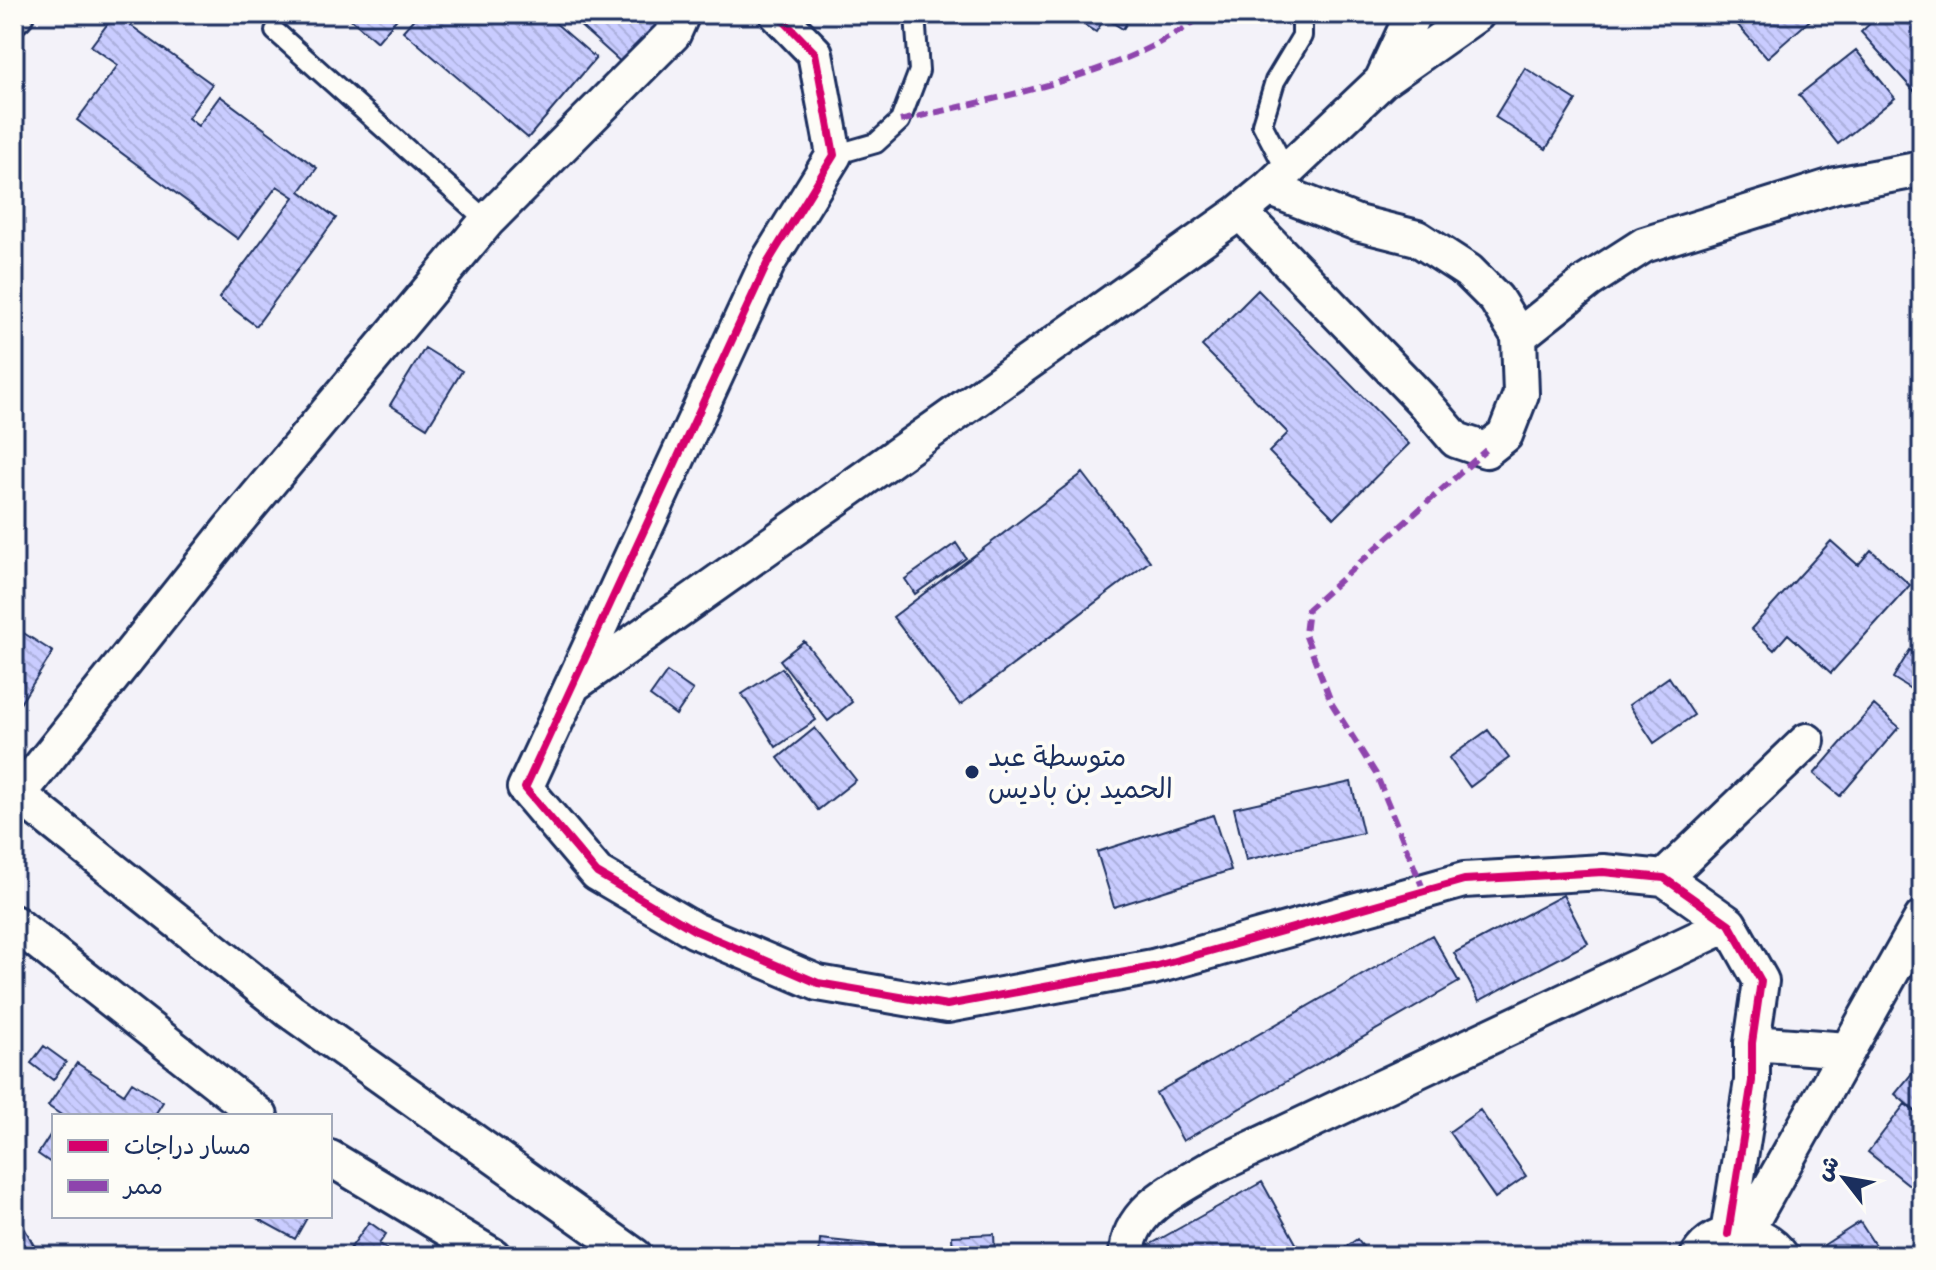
<svg xmlns="http://www.w3.org/2000/svg" width="1936" height="1270" viewBox="0 0 1936 1270" font-family="Mynerve,'Playpen Sans Arabic',sans-serif">
<style>
.building{fill:url(#building-back-hatch);stroke:#1b2f5e;stroke-width:2}
.lines{fill:none;stroke-linecap:round;stroke-linejoin:round}
.lane-casing{stroke:#1b2f5e;stroke-width:24}
.street-casing{stroke:#1b2f5e;stroke-width:40}
.lane{stroke:#fdfcf7;stroke-width:18}
.street{stroke:#fdfcf7;stroke-width:34}
.quiet{stroke:#8e44ad;stroke-width:6;stroke-dasharray:12 6;stroke-linecap:butt}
.cycleway-casing{stroke:#fdfcf7;stroke-width:13}
.cycleway{stroke:#d6006c;stroke-width:8}
.poi-dot{fill:#1b2f5e;stroke:#fdfcf7;stroke-width:3}
.labels{text-anchor:middle;stroke-width:8;stroke-linejoin:round;paint-order:stroke}
.poi-label{font-size:28px;fill:#1b2f5e;stroke:#fdfcf7;text-anchor:start}
</style>
<defs>
<pattern id="building-back-hatch" width="6" height="6" patternUnits="userSpaceOnUse" patternTransform="scale(2)"><rect width="6" height="6" fill="#c9ccff"/><path d="M-1 5l2 2M0 0l6 6M5-1l2 2" fill="none" stroke="#acb0dd"/></pattern>
</defs>
<rect width="100%" height="100%" fill="#f3f2f9"/>
<filter id="ink" filterUnits="userSpaceOnUse"><feTurbulence type="fractalNoise" baseFrequency=".0125" numOctaves="2"/><feDisplacementMap in="SourceGraphic" scale="16" xChannelSelector="R" yChannelSelector="G"/><feConvolveMatrix kernelMatrix="1 2 1 2 8 2 1 2 1" color-interpolation-filters="sRGB"/></filter>
<g filter="url(#ink)">
<path class="building" d="M115,14L212,84L188,118L198,126L220,96L317,168L300,191L336,218L256,326L219,298L294,197L277,186L238,239L77,120L118,65L91,46Z
M345,14H401L377,42Z
M418,14H545L596,58L528,138L403,31Z
M567,14H653L662,22L624,65Z
M1066,14H1132L1123,29L1105,18L1096,32Z
M1728,14H1817L1767,58Z
M1880,14H1922V84L1914,91L1861,32Z
M1856,50L1895,98L1838,144L1799,95Z
M1525,68L1576,100L1546,149L1495,117Z
M1258,290L1409,444L1334,518L1269,452L1288,433L1202,346Z
M425,348L462,371L427,428L390,405Z
M1083,473L1150,561L960,705L893,617Z
M1831,541L1858,565L1871,550L1910,585L1831,673L1788,634L1774,650L1751,629Z
M956,543L966,558L915,594L905,579Z
M19,630L53,652L14,713V639Z
M804,641L852,702L828,721L780,660Z
M1910,650L1922,658V696L1893,678Z
M782,668L816,720L776,747L742,694Z
M667,672L693,690L676,715L650,696Z
M1669,677L1694,715L1654,743L1629,705Z
M1874,705L1899,727L1840,796L1814,774Z
M815,728L856,780L818,810L778,758Z
M1488,730L1509,758L1470,787L1449,758Z
M1351,782L1363,833L1246,860L1234,808Z
M1213,815L1231,870L1114,907L1097,852Z
M1563,895L1588,943L1479,1001L1454,953Z
M1432,935L1459,982L1183,1141L1156,1093Z
M44,1046L66,1062L53,1080L31,1063Z
M1922,1061V1117L1895,1094Z
M77,1063L124,1094L132,1082L163,1102L154,1116H63L48,1106Z
M1905,1104L1922,1118V1185L1917,1191L1868,1152Z
M1480,1110L1526,1176L1495,1198L1449,1132Z
M54,1129V1165L38,1154Z
M1262,1182L1303,1256H1137L1135,1253Z
M14,1209L38,1253L32,1256H14Z
M253,1216H308L295,1239Z
M369,1222L386,1234L379,1244L397,1256H345Z
M1860,1222L1882,1256H1830L1824,1245Z
M994,1234L995,1256H953L952,1236Z
M820,1239L924,1250L923,1256H819Z
M1357,1239L1370,1256H1333Z"/>
<g class="lines">
<g class="lane-casing">
<path id="lane" d="M275,31L487,221
M834,155L876,143L900,121L919,71L915,14
M1287,172L1262,124L1275,81L1302,36V14"/>
</g>
<g class="street-casing">
<path id="street" d="M777,14L815,53L834,155L768,262L525,788L597,873L694,930L818,983L947,1005L1153,967L1464,880L1603,872L1664,878L1729,924L1761,981L1752,1043V1081L1728,1234
M14,16L16,14
M1382,81L1413,14
M1269,188L1357,223L1417,238L1468,271L1496,299L1519,336
M1240,212L1421,399L1456,440L1486,450L1505,435L1521,394L1519,336L1588,281L1644,245L1836,185L1922,169
M573,685L1240,212L1269,188L1382,81L1477,14
M14,791L290,1011L635,1256
M19,794L231,528L487,221L673,34L682,14
M1664,878L1807,741
M14,923L260,1116
M1752,1043L1848,1050
M330,1158L493,1256
M1745,1233L1922,918
M1127,1256C1128,1208 1179,1188 1215,1166L1729,924
M1698,1256C1717,1225 1761,1227 1781,1256"/>
</g>
<use href="#lane" class="lane"/>
<use href="#street" class="street"/>
<path class="quiet" d="M900,121C1001,96 1121,77 1205,14
M1424,891L1376,774L1332,704L1305,634L1308,609L1486,450"/>
<g class="cycleway-casing">
<path id="cycleway" d="M777,14L815,53L834,155L768,262L525,788L597,873L694,930L818,983L947,1005L1153,967L1464,880L1603,872L1664,878L1729,924L1761,981L1752,1043V1081L1728,1234"/>
</g>
<use href="#cycleway" class="cycleway"/>
</g>
</g>
<circle class="poi-dot" cx="972" cy="772" r="8"/>
<g class="labels">
<g class="poi-label">
<text x="988" y="766">متوسطة عبد<tspan x="988" dy="32">الحميد بن باديس</tspan></text>
</g>
</g>
<rect width="1936" height="1270" fill="none" stroke="#fdfcf7" stroke-width="48"/>
<rect x="24" y="24" width="1888" height="1222" fill="none" stroke="#1b2f5e" stroke-width="3" filter="url(#ink)"/>
<rect x="52" y="1114" width="280" height="104" fill="#fdfcf7" stroke="#a3aaba" stroke-width="2"/>
<rect x="68" y="1140" width="40" height="12" fill="#d6006c" stroke="#a3aaba" stroke-width="2"/>
<text x="124" y="1154" font-size="24" fill="#1b2f5e">مسار دراجات</text>
<rect x="68" y="1180" width="40" height="12" fill="#8e44ad" stroke="#a3aaba" stroke-width="2"/>
<text x="124" y="1194" font-size="24" fill="#1b2f5e">ممر</text>
<g transform="translate(1844 1178) rotate(301)" stroke="#fdfcf7" stroke-width="6" paint-order="stroke">
<path d="M0-6L14 30L0 20L-14 30Z" fill="#1b2f5e"/>
<text y="-12" font-size="22" font-weight="bold" text-anchor="middle" fill="#1b2f5e">ش</text>
</g>
</svg>
